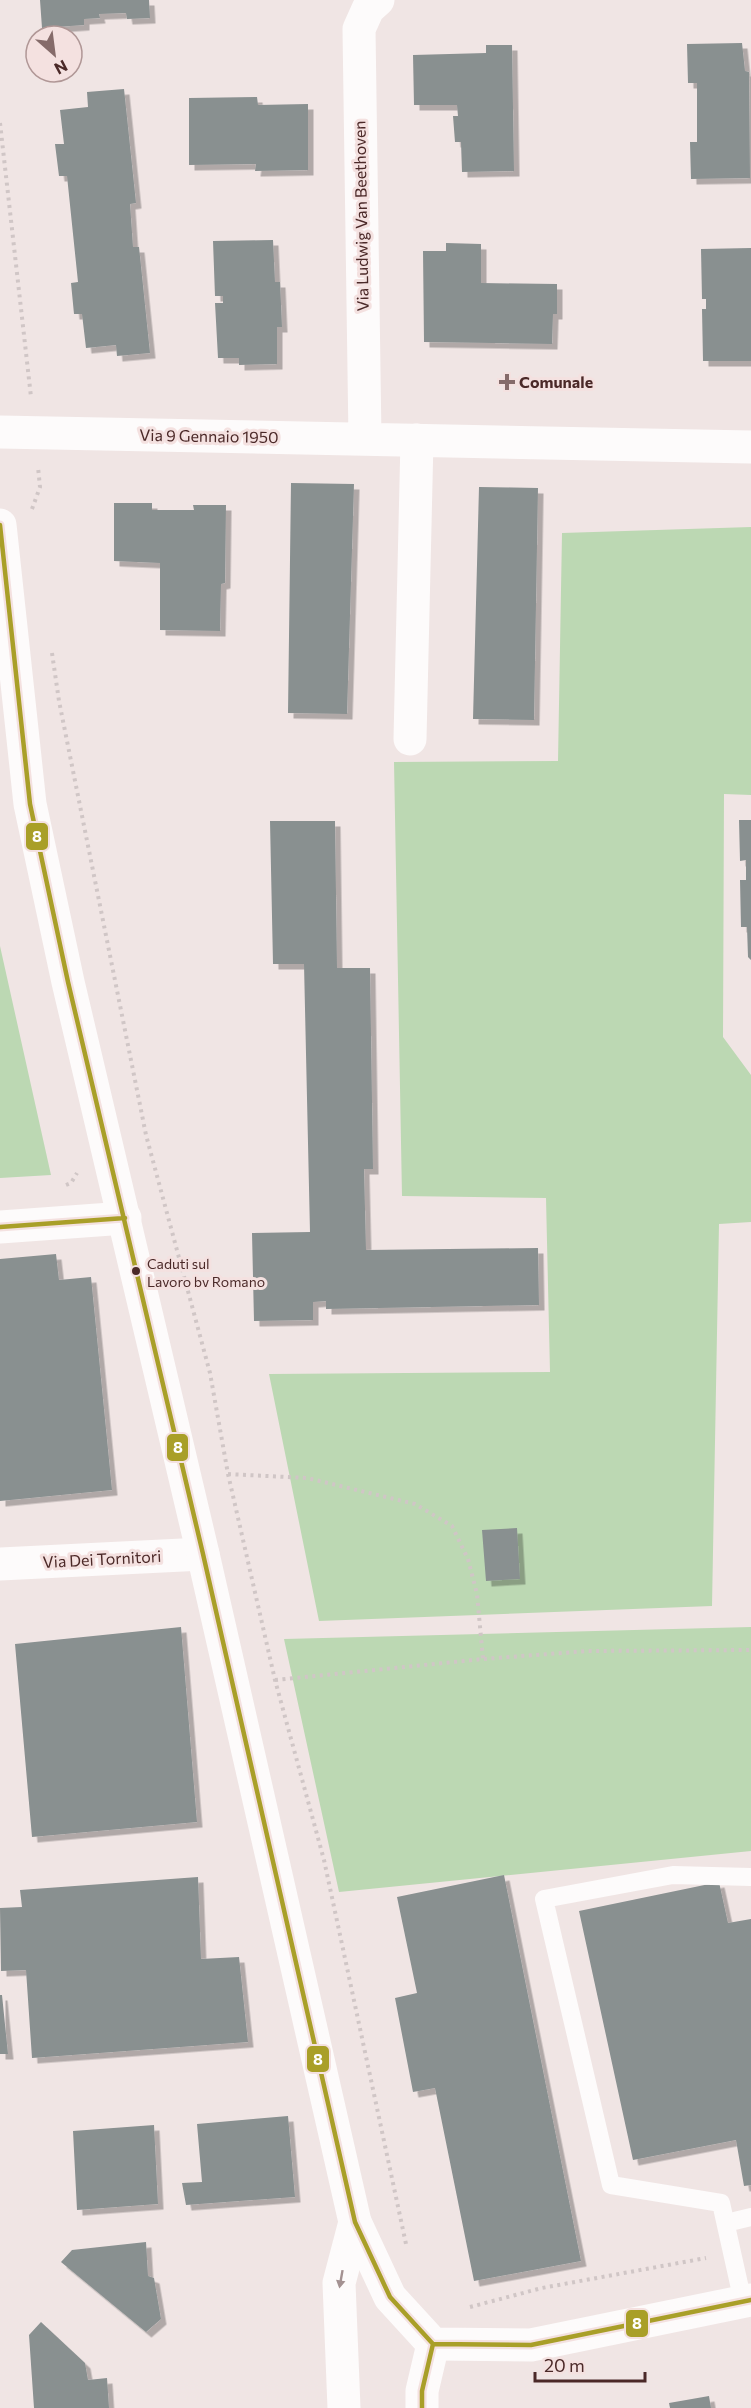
<svg xmlns="http://www.w3.org/2000/svg" width="751" height="2408" viewBox="0 0 751 2408" font-family="Commissioner,sans-serif">
<style>
.green{fill:#bcd8b3}
.building{fill:#899090;filter:url(#shadow)}
.lines{fill:none;stroke-linecap:round;stroke-linejoin:round}
.path{stroke:#d0c6c6;stroke-width:4;stroke-dasharray:3 4.5;stroke-linecap:butt}
.service{stroke:#fdfbfb;stroke-width:18}
.minor{stroke:#fdfbfb;stroke-width:33}
.tertiary{stroke:#fdfbfb;stroke-width:33}
.bus-1-casing{stroke:#f4e1e0;stroke-width:9}
.bus-1{stroke:#a99f28;stroke-width:4.5}
.oneway{fill:#a49292}
.poi-dot{fill:#856b6a;stroke:#f4e1e0;stroke-width:2}
.bus-dot{fill:#4b2928;stroke:#f4e1e0;stroke-width:2}
.labels{text-anchor:middle;stroke-width:6;stroke-linejoin:round;paint-order:stroke}
.bus-label{font-size:14px;fill:#4b2928;stroke:#f4e1e0;text-anchor:start}
.street-label{font-size:16px;fill:#4b2928;stroke:#f4e1e0}
.poi-label{font-size:16px;font-weight:bold;fill:#4b2928;stroke:#f4e1e0;text-anchor:start}
.line-badge{stroke:#f4e1e0;stroke-width:2}
.badge-label{font-size:16px;text-anchor:middle;font-weight:bold;fill:#fff}
</style>
<defs>
<filter id="shadow"><feDropShadow dx="5.5" dy="5.5" stdDeviation="0" flood-color="#0004"/></filter>
</defs>
<rect width="100%" height="100%" fill="#f0e5e4"/>
<path class="green" d="M751,527V795L724,794L723,1037L751,1075V1222L719,1224L712,1606L319,1621L269,1374L550,1372L546,1198L402,1196L394,762L558,761L562,533Z
M0,946L51,1175L0,1178Z
M751,1627V1851L339,1892L284,1639Z"/>
<path class="building" d="M40,0H149L150,18L127,19L126,13L99,14L100,18L84,19V25L42,28Z
M742,43L745,71L749,72L750,178L691,179L690,142H697V83H688L687,44Z
M486,45H512L514,171L462,172L461,142H455L453,116H458L457,105H414L413,55L486,53Z
M124,89L136,203L130,204L133,247H139L150,353L117,356L116,345L86,348L82,314H74L71,283L78,282L67,176H59L55,144H64L60,110L88,107L87,92Z
M257,97L258,105L308,104V170L255,171L256,164L189,165V98Z
M273,240L275,282H280L282,327H277V364L239,365V358H218L215,303H223V296H215L213,241Z
M446,243L481,244V283L557,284V314H553L552,344L424,342L423,251H446Z
M751,248V361H703L702,309H706V299H702L701,249Z
M291,483L354,484L347,714L288,713Z
M479,487L538,488L534,720L473,719Z
M114,503H152V510H194L193,505H226L225,583L221,584L220,631L160,630V563L114,561Z
M739,820H751V960L748,957L747,927H741L740,880H746V860L740,861Z
M270,821H335L337,968H370L373,1169H364L366,1250L538,1248L539,1305L326,1309V1301L313,1302V1320L254,1321L252,1233L310,1232L304,964H273Z
M56,1254L59,1280L91,1277L112,1490L0,1501V1259Z
M517,1528L520,1579L486,1581L482,1530Z
M181,1627L197,1822L32,1837L15,1644Z
M504,1875L581,2261L474,2281L435,2088L413,2092L395,1998L417,1993L397,1897Z
M198,1877L201,1959L239,1957L248,2042L32,2058L26,1970L1,1971L0,1908L22,1907L20,1890Z
M719,1882L728,1923L751,1919V2185L744,2186L736,2140L633,2160L579,1911Z
M0,1995H2L8,2054H0Z
M288,2116L295,2197L186,2205L182,2183L202,2182L197,2124Z
M154,2125L158,2204L77,2210L73,2131Z
M146,2242L148,2276L154,2278L161,2319L146,2332L61,2262L72,2250Z
M41,2322L85,2363L88,2380L107,2378L109,2408H34L29,2335Z
M709,2396L711,2408H670L669,2403Z"/>
<g class="lines">
<path class="path" d="M0,123L31,397
M32,509L40,487L38,467
M52,653L59,701L146,1135L210,1373L228,1474L275,1680L324,1860L406,2244
M66,1185L71,1183L77,1173
M228,1474L307,1478L415,1504L452,1526L468,1559L477,1594L483,1659
M275,1680L483,1659L588,1651L751,1650
M470,2307L542,2288L706,2258"/>
<path class="service" d="M726,2223L751,2217
M743,2302L721,2203L611,2185L544,1899L673,1875L751,1877"/>
<path class="minor" d="M0,432L751,447
M365,439L359,29L368,9L378,0
M410,739L417,440
M0,1227L125,1218
M0,1564L203,1554
M344,2408L339,2283L355,2222
M422,2408V2391L433,2344"/>
<path class="tertiary" d="M0,525L30,804L68,982L203,1554L355,2222L390,2297L433,2344L531,2345L751,2300"/>
<g class="bus-1-casing">
<path id="bus-1" d="M0,525L30,804L68,982L203,1554L355,2222L390,2297L433,2344
M0,1227L125,1218
M433,2344L531,2345L751,2300
M422,2408V2391L433,2344"/>
</g>
<use href="#bus-1" class="bus-1"/>
</g>
<defs><path id="oneway-solid" d="M-6-.8H1V-3.2L6.5 0L1 3.2V.8H-6Z" transform="scale(1.5)"/></defs>
<use class="oneway" href="#oneway-solid" transform="translate(341 2279) rotate(100)"/>
<path class="poi-dot" d="M504 373h6v6h6v6h-6v6h-6v-6h-6v-6h6z"/>
<circle class="bus-dot" cx="136" cy="1271" r="5"/>
<g class="labels">
<g class="bus-label">
<text x="147" y="1269">Caduti sul<tspan x="147" dy="18">Lavoro bv Romano</tspan></text>
</g>
<g class="street-label">
<text transform="translate(361 216) rotate(-91)" y="6">Via Ludwig Van Beethoven</text>
<text transform="translate(209 436) rotate(1)" y="6">Via 9 Gennaio 1950</text>
<text transform="translate(102 1559) rotate(-3)" y="6">Via Dei Tornitori</text>
</g>
<g class="poi-label">
<text x="519" y="388">Comunale</text>
</g>
</g>
<g class="line-badge">
<rect x="25" y="822" width="24" height="29" rx="6" fill="#a99f28"/>
<rect x="166" y="1433" width="23" height="29" rx="6" fill="#a99f28"/>
<rect x="306" y="2045" width="24" height="28" rx="6" fill="#a99f28"/>
<rect x="625" y="2309" width="24" height="29" rx="6" fill="#a99f28"/>
</g>
<g class="badge-label">
<text x="37" y="842">8</text>
<text x="178" y="1453">8</text>
<text x="318" y="2065">8</text>
<text x="637" y="2329">8</text>
</g>
<g transform="translate(54 54) rotate(152)"><circle r="28" fill="#f4e1e0" stroke="#b09796" stroke-width="1.5"/>
<path d="M0-4.5L10 22L0 15L-10 22Z" fill="#856b6a"/>
<text y="-9" font-size="16" font-weight="bold" text-anchor="middle" fill="#4b2928">N</text>
</g>
<path d="M535 2372v9h110v-9" fill="none" stroke="#4b2928" stroke-width="3"/>
<text x="544" y="2372" font-size="18" fill="#4b2928" stroke="#f4e1e0" stroke-width="4.5" paint-order="stroke">20 m</text>
</svg>
